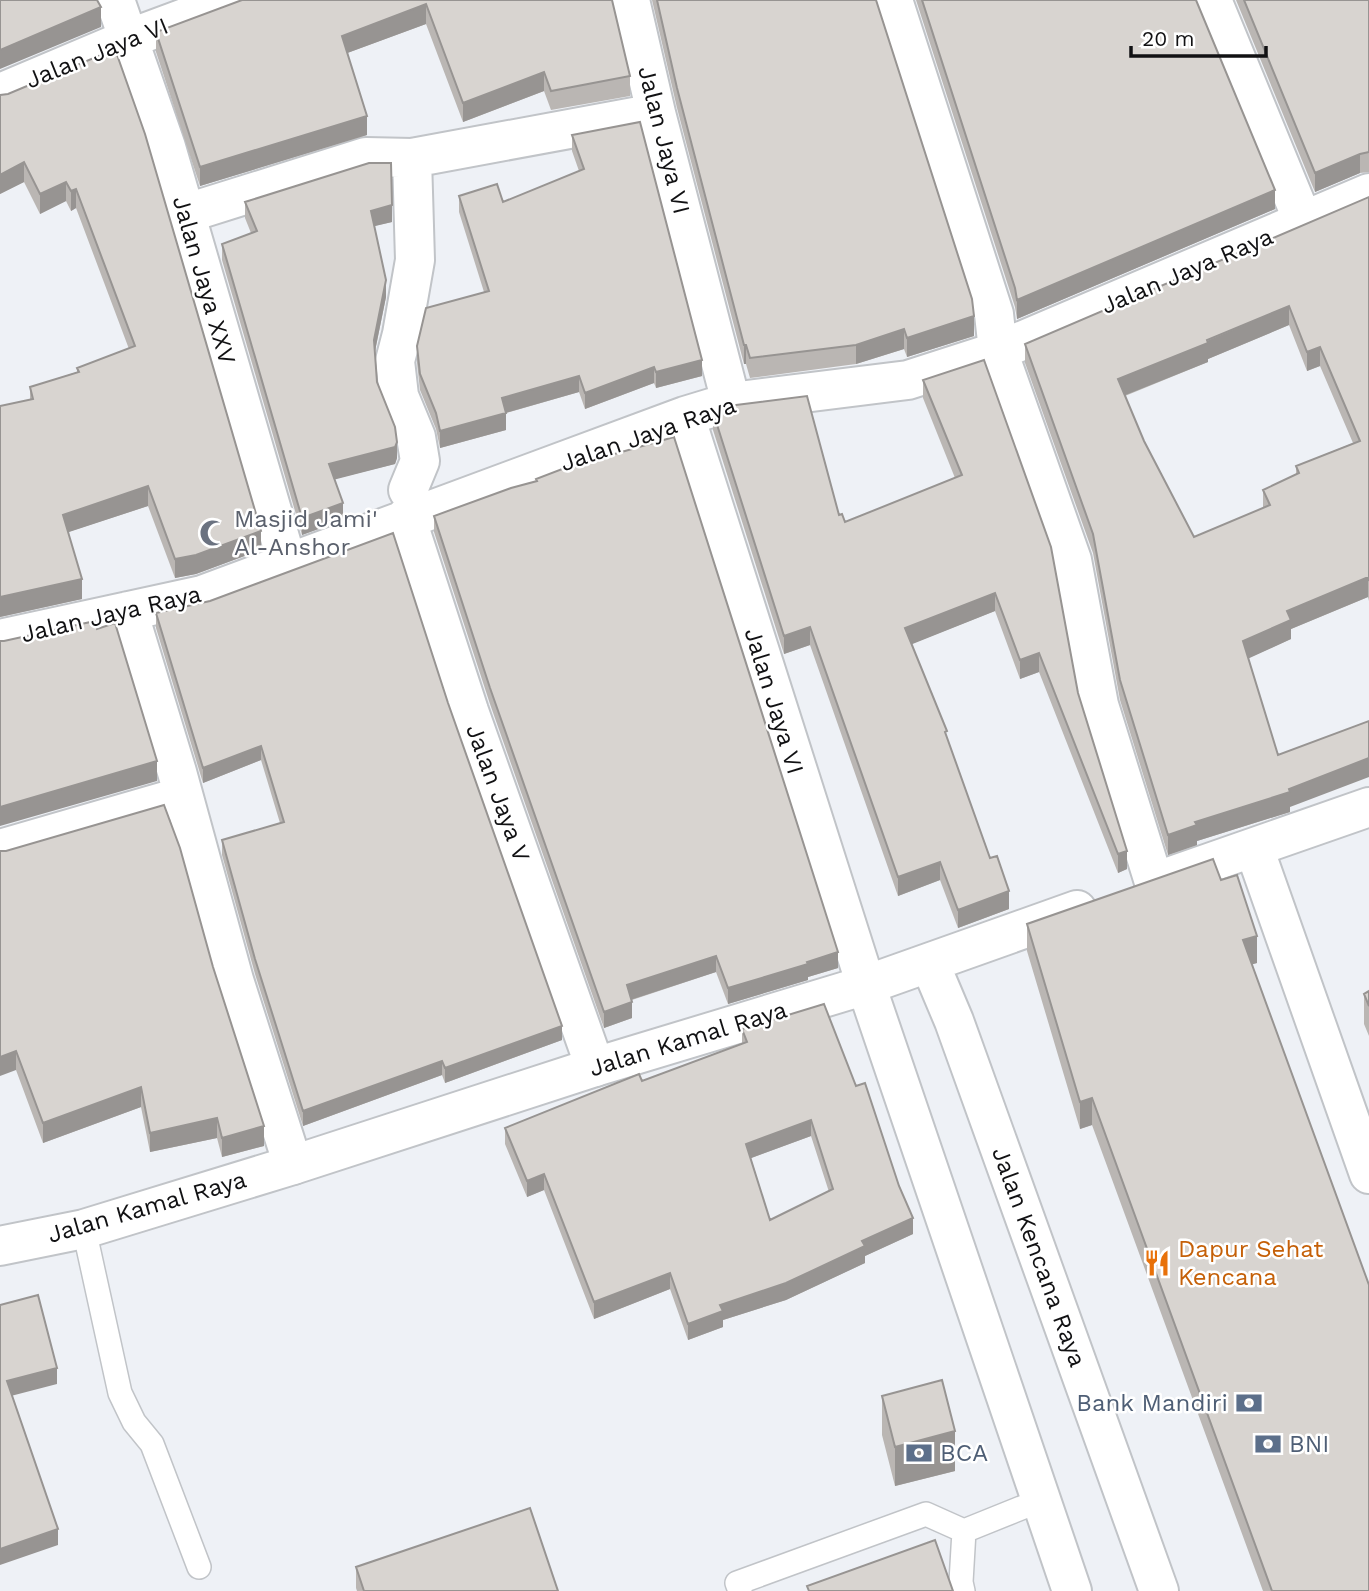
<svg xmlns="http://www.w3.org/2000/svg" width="1369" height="1591" viewBox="0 0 1369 1591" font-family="'Work Sans',sans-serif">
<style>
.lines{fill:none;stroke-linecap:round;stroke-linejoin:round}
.lane-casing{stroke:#c1c4c8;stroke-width:26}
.street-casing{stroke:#c1c4c8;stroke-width:42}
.secondary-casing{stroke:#c1c4c8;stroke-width:42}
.lane{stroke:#fff;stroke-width:23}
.street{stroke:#fff;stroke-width:38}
.secondary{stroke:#fff;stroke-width:38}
.wall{fill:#bab6b3;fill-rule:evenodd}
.shaded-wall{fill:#979492}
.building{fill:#d8d4d0;stroke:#979492;stroke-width:2;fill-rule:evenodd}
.labels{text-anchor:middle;stroke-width:5;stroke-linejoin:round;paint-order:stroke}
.street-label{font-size:24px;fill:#111113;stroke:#fff}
.worship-label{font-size:24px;fill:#5b616d;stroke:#fff;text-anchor:start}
.food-label{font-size:24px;fill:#c56008;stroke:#fff;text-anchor:start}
.service-label{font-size:24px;fill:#4e5e75;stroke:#fff;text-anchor:start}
</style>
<rect width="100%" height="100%" fill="#eef1f6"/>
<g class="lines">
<g class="lane-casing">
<path id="lane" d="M84,1229L120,1393L134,1422L152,1444L199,1567
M740,1591L737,1583L926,1514L964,1531L1041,1500
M963,1591L961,1582L964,1531"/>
</g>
<g class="street-casing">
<path id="street" d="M115,0L166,147L287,562
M630,0L656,113L731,402
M893,0L994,314L998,351L1072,560L1099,705L1154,882
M1212,0L1303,221
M0,93L128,39L233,0
M412,158L656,113
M184,214L366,157L412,158L415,260L402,334L395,361L399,396L416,437L420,461L408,490
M685,416L866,985
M406,517L469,711L595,1067
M128,611L177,772L234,980L293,1165
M0,639L202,595L685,416L731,402L908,380L998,351L1369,193
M1254,848L1369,1174
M0,849L183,796"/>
</g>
<g class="secondary-casing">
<path id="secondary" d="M1163,879L1369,807
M930,964L954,1021L1159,1591
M866,985L1072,1591
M0,1246L84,1229L293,1165L595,1067L866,985L1077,910"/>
</g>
<use href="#lane" class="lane"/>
<use href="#street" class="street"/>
<use href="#secondary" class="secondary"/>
</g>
<path class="wall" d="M242,0H612L630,76V96L551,110L544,91L463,122L426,24L347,53L367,135L200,186L156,52V32Z
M652,0H876L974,336L907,357L904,349L856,364L750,378L746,364H744L677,108Z
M916,0H1196L1275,209L1017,319L1015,307Z
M1236,0H1369V172L1360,173L1315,192Z
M115,49L261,550L196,574L175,578L148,506L68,532L82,599L0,617V406L30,400V387L77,372V368L129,349L76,208L71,211L66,201L40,214L24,182L0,194V95L8,94Z
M572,135L702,376L656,388L654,383L585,409L579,392L506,413V430L440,448L436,429L420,390L417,363V346L484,292L459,212V196L503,202L579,171L572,151Z
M1369,197V601L1368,597L1291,629V639L1248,658L1290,807V812L1197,841V845L1168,855L1120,700L1093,553L1025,363V344ZM1289,325L1307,371L1320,366L1353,443L1296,466V475L1263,490V508L1194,537L1144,441L1125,396L1208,362V359Z
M245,202L392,222L374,226L386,297L375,351L377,382L397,458L395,464L334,479L343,520L302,535L222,260V244L251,233L245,218Z
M923,380L1078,693L1127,869L1118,873L1039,672L1020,679L995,611L911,644L947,739L1009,909L958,928L940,880L898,896L810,645L784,654L713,430V412L839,515L845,522L955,478L923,398Z
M536,479L838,968L808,977V980L728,1004L716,972L632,1000V1018L604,1028L490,704L434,532V516L536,481Z
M156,613L448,703L562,1040L445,1083L442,1075L303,1126L255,974L222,855V840L280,823L261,760L203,783L156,628Z
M0,851L213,967L264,1146L222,1157L217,1138L150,1152L141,1107L43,1143L16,1070Z
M1221,880L1257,963L1252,964L1369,1591H1263L1092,1125L1080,1129L1027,951V924Z
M1369,991V1036L1364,1024V994Z
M742,1029L913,1234L865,1256V1263L786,1300L723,1320V1327L688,1340L670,1289L594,1319L544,1190L527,1197L505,1144V1128L642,1081L742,1044ZM811,1136L829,1192L770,1220L751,1158Z
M882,1396L955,1471L895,1486L882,1435Z
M356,1567L558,1591H357L356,1588Z"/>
<path class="shaded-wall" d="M426,4V24L342,55V36Z
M101,7V27L0,69V50Z
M544,72V91L463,122V103Z
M367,116V135L200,186V167Z
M1360,154V173L1315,192V173Z
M24,162V182L0,194V175Z
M66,182V201L40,214V194Z
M76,189V208L71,211V191Z
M1275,190V209L1017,319V300Z
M392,205V222L371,227V211Z
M386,280V297L374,356V340Z
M1289,306V325L1208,359V362L1118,398V379Z
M974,316V336L907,357V338Z
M904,329V349L856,364V345Z
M744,345H746V364H744Z
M1320,347V366L1307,371V352Z
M702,360V376L656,388V372Z
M654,367V383L585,409V393Z
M579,376V392L502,414V398Z
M506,413V430L440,448V431Z
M397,442V458L395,464L329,481V464Z
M148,486V506L63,534V515Z
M343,503V520L302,535V518Z
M261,531V550L196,574L175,578V559Z
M1368,577V597L1291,629V639L1243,661V641L1287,611Z
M82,579V599L0,617V597Z
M995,593V611L905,647V628Z
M810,627V645L784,654V636Z
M1039,653V672L1020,679V660Z
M261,746V760L203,783V768Z
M1369,758V777L1290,807V812L1197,841V845L1168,855V835L1195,822L1289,789Z
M157,761V781L0,826V807Z
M1127,851V869L1118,873V854Z
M940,862V880L898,896V877Z
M1009,891V909L958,928V910Z
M1257,936V963L1243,967V940Z
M838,952V968L808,977V980L728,1004V988Z
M716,956V972L627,1001V985Z
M632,1002V1018L604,1028V1012Z
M562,1026V1040L445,1083V1068Z
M16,1051V1070L0,1076V1057Z
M442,1061V1075L303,1126V1111Z
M141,1087V1107L43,1143V1123Z
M1092,1098V1125L1080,1129V1102Z
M217,1118V1138L150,1152V1133Z
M811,1120V1136L746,1160V1144Z
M264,1126V1146L222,1157V1138Z
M544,1174V1190L527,1197V1181Z
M913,1218V1234L865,1256V1263L786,1300L723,1320V1327L688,1340V1324L720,1305Z
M670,1273V1289L594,1319V1302Z
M57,1368V1384L7,1397V1381Z
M955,1431V1471L895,1486V1447Z
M58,1529V1545L0,1565V1549Z"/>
<path class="building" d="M0,0H97L101,7L0,50Z
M242,0H612L630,76L551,91L544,72L463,103L426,4L342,36L367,116L200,167L156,32Z
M657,0H876L972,299L974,316L907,338L904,329L856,345L750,358L746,345H744L677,88Z
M922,0H1196L1275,190L1017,300L1015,288Z
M1244,0H1369V152L1360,154L1315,173Z
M115,49L145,134L261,531L196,555L175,559L148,486L63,515L82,579L0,597V406L33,399L30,387L79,372L77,368L135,346L76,189L71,191L66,182L40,194L24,162L0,175V95L8,94Z
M640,122L702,360L656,372L654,367L585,393L579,376L502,398L506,413L440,431L436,413L420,374L417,346L426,308L489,291L459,196L497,184L503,202L584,169L572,135Z
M369,163H391L392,205L371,211L386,280L374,340L377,382L395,427L397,442L395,447L329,464L343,503L302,518L222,244L257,231L245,202Z
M1369,197V581L1368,577L1287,611L1291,620L1243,641L1278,755L1369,721V758L1289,789L1290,792L1195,822L1197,825L1168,835L1120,680L1093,534L1025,344ZM1289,306L1307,352L1320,347L1360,441L1296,466L1299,473L1263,490L1270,505L1194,537L1144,441L1118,379L1208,343L1207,340Z
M984,360L1051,547L1078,693L1127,851L1118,854L1039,653L1020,660L995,593L905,628L947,731L945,732L990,858L997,856L1009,891L958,910L940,862L898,877L810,627L784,636L713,412L736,405L807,396L839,515L842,514L845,522L962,475L923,380Z
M674,437L838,952L807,962L808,964L728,988L716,956L627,985L632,1002L604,1012L490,688L434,516L511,488L537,481L536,479L596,456L597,459Z
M393,533L448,703L562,1026L445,1068L442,1061L303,1111L255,959L222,840L284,822L261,746L203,768L156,613L210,601Z
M95,621L97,629L115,623L157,761L0,807V641H4Z
M164,805L180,848L213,967L264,1126L222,1138L217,1118L150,1133L141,1087L43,1123L16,1051L0,1057V851H6Z
M1213,859L1221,880L1237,875L1257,936L1243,940L1369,1285V1591H1272L1092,1098L1080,1102L1027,924Z
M1369,991V1006L1364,994Z
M824,1004L856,1086L865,1083L899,1186L913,1218L862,1241L865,1246L786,1283L720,1305L723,1311L688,1324L670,1273L594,1302L544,1174L527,1181L505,1128L639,1074L642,1081L747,1042L742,1029ZM811,1120L833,1189L770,1220L746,1144Z
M38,1295L57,1368L7,1381L58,1529L0,1549V1305Z
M942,1380L955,1431L895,1447L882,1396Z
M530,1508L558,1591H364L356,1567Z
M935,1540L953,1591H809L807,1586Z"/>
<defs>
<g id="mosque-bare" transform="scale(2.1)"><path d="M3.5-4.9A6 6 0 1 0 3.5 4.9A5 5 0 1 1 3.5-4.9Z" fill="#6b7280" stroke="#fff" stroke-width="2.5" paint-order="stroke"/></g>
<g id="restaurant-bare" transform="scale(2.1)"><path d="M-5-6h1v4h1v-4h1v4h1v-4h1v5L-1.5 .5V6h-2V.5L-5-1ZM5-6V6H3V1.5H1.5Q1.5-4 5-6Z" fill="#e8710a" stroke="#fff" stroke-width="2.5" paint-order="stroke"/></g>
<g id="bank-bare" transform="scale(2.1)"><path d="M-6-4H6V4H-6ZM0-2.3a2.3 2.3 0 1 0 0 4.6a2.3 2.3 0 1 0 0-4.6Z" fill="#5c6f8a" stroke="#fff" stroke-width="2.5" paint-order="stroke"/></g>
</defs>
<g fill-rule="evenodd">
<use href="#mosque-bare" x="213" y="533"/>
<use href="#restaurant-bare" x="1157" y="1263"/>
<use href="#bank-bare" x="1249" y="1403"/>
<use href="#bank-bare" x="1268" y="1444"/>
<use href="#bank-bare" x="919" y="1453"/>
</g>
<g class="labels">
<g class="street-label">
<text transform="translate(97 53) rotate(-22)" y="8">Jalan Jaya VI</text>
<text transform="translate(664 140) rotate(76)" y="8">Jalan Jaya VI</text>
<text transform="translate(1187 271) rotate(-23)" y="8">Jalan Jaya Raya</text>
<text transform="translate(204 280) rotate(74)" y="8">Jalan Jaya XXV</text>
<text transform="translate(648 434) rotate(-19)" y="8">Jalan Jaya Raya</text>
<text transform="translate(111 614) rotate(-13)" y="8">Jalan Jaya Raya</text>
<text transform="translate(774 701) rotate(73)" y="8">Jalan Jaya VI</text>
<text transform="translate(498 793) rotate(70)" y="8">Jalan Jaya V</text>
<text transform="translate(688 1039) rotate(-17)" y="8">Jalan Kamal Raya</text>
<text transform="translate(147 1207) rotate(-16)" y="8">Jalan Kamal Raya</text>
<text transform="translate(1039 1257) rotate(70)" y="8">Jalan Kencana Raya</text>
</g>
<g class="worship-label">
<text x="234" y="527">Masjid Jami'<tspan x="234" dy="28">Al-Anshor</tspan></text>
</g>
<g class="food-label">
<text x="1178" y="1257">Dapur Sehat<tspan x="1178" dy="28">Kencana</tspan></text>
</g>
<g class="service-label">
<text x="1228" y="1411" text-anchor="end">Bank Mandiri</text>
<text x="1289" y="1452">BNI</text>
<text x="940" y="1461">BCA</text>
</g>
</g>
<path d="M1131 46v10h135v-10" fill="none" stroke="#111113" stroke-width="3.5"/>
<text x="1142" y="46" font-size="21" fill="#111113" stroke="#ffffff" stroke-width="5" paint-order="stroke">20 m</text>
</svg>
